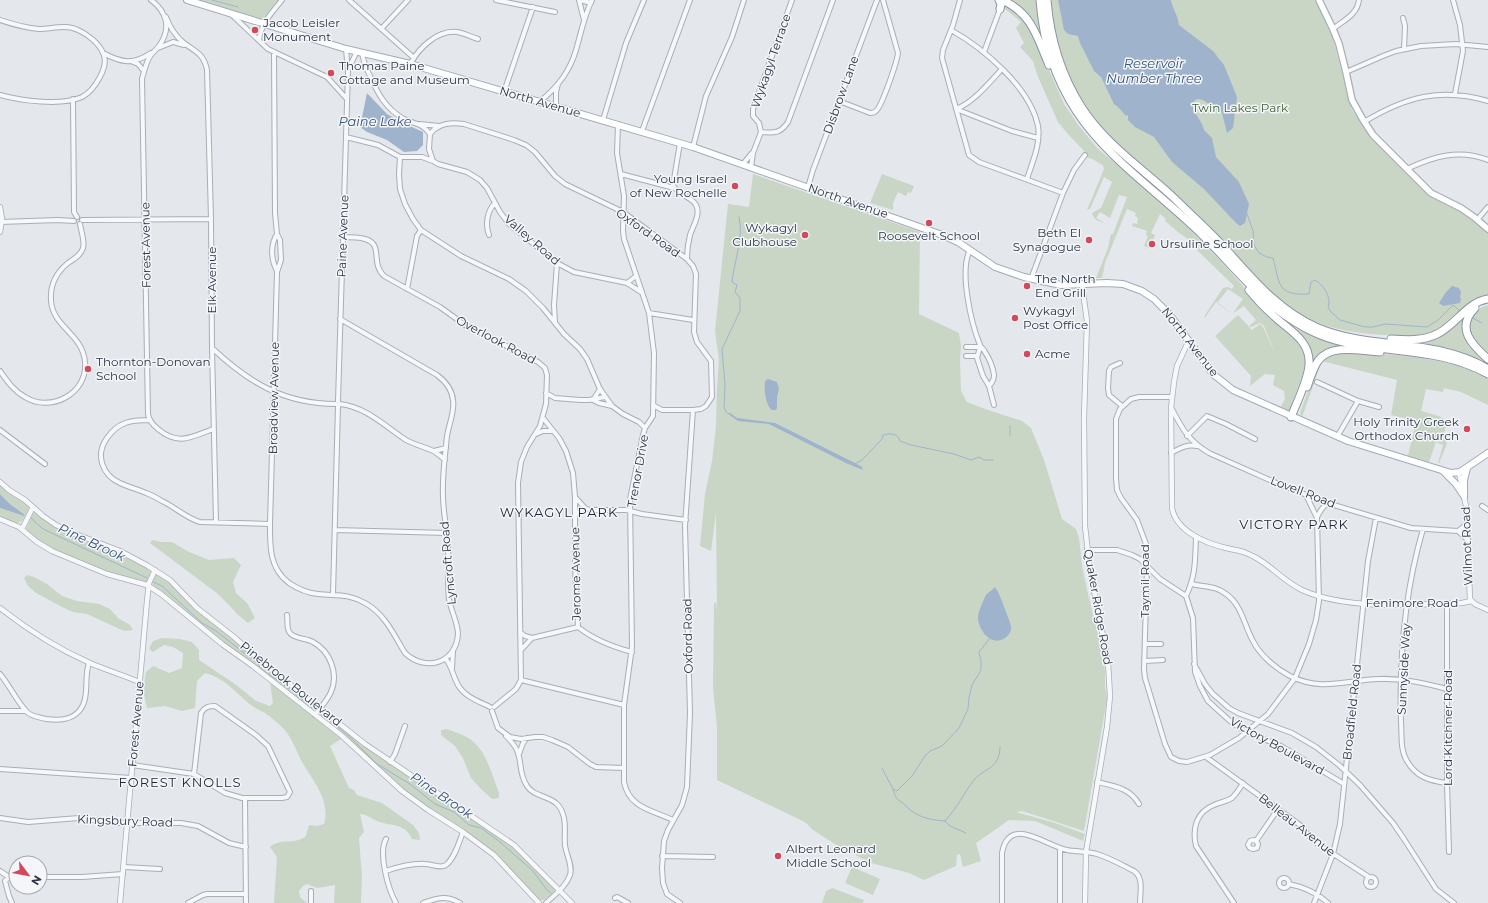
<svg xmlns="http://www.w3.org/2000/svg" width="1488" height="903" viewBox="0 0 1488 903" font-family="Montserrat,sans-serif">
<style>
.green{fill:#c9d6c5}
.water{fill:#9fb4cc}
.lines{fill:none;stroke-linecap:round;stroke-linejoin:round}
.stream{stroke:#9fb4cc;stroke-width:1}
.minor-casing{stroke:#a9aeb7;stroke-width:6}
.tertiary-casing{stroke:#a9aeb7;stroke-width:6}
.secondary-casing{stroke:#a9aeb7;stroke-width:8}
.primary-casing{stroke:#a3abb8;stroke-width:8}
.motorway-casing{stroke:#8b94a3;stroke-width:9}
.minor{stroke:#f7f8fa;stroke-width:4}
.tertiary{stroke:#f7f8fa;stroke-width:4.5}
.secondary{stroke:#fff;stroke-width:5.5}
.primary{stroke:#fff;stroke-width:6}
.motorway{stroke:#fff;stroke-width:7}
.poi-dot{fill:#d1495b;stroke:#f4f6f9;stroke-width:1.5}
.labels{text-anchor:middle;stroke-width:3;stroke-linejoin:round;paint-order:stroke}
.poi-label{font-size:12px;fill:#2b3445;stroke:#f4f6f9;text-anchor:start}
.street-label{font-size:12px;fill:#2b3445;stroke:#f4f6f9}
.park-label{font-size:12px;fill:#3f6138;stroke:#f4f6f9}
.water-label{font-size:13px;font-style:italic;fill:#34527a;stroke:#f4f6f9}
.neighbourhood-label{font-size:13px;letter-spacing:1px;fill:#1d2536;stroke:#f4f6f9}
</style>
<rect width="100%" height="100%" fill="#e4e7ec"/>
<path class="green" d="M196,0H281L263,22Z
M1007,0H1036L1041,37L1023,9Z
M1051,0H1316L1332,35L1352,110L1367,132L1382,149L1424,191L1432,197L1457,209L1488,232V296C1466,297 1454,323 1435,332C1422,339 1371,335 1355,332C1338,330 1314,323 1300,314C1260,289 1232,249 1200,217C1161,179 1112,149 1083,102C1066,76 1050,31 1051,0Z
M1005,6L1014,9L1029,24L1064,104L1079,126L1097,148L1178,217L1227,268L1249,293L1299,341L1306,356V366L1289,411L1280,408L1285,399L1284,391L1273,385L1275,375L1265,374L1250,386L1251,376L1215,336L1238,315L1252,330L1260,324L1263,327L1275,353L1264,326L1260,323L1251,327L1249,326L1256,320L1244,306L1233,313L1243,299L1228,289L1218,302L1216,301L1233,315L1216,302L1204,319L1205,315L1223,288L1228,287L1232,289L1234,286L1195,248L1188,239L1178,232L1165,221L1166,219L1160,214L1151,233L1155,235L1150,248L1144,246L1148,236L1146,235L1147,231L1132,226L1133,223L1137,224L1138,218L1135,216L1136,213L1127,209L1105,263L1102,278H1096L1108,248L1111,234H1113L1127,197L1119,195L1110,218L1100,212L1096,218L1104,223C1099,222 1093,219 1092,213L1101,208L1112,182L1104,177L1090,209L1087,210L1104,169L1103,165C1098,163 1093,158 1088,158L1085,154L1086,153L1067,133L1058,122L1038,77L1033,61L1020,47L1024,43L1016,28L1021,22L1004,8Z
M753,174L920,232L919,314L959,333L961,346L960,360L961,391L967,402L988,410L1022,421L1031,428L1044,460L1062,519L1076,529L1079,538L1082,566L1088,594L1099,639L1105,671V686L1107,699L1084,831L1022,811L1016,812L1055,823L1085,834L1083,841L1035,821L1009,820L976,843L981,861L963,867L960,854L957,855L956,866L924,880L909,873L871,863L838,846L813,830L805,822L717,780V728L713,687L714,604L716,602L717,611L716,513L711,551L700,546L705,494L712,461L716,426L717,387L719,360L715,331L728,204L749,207Z
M882,174L914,186L911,193L908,192L906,196L898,192L893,203V210L870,203Z
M1488,305V355C1483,350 1476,345 1472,339C1463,325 1473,309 1488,305Z
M1468,311L1464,326L1486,361L1485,363L1465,353L1449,348L1416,342L1425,340Z
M1292,327L1326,341L1348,347L1331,349L1309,376L1311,359Z
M1341,352C1388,354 1447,355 1488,379V405L1461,392L1444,388L1443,392L1426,389L1421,411L1439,416L1447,421L1443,439L1446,441L1447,444L1439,463H1438L1443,445L1436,442L1429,462L1408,456L1416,421L1391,415L1397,380L1322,361L1302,417L1300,413L1316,369L1325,357Z
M0,485L20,498L29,507C21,528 19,524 0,518V508L24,516L25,515L10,504L0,494Z
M35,512L149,569L151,573L148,580L145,583C114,575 45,554 26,529L33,513Z
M152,540L161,542H172L189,552L209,560L234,558L241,565L233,582L236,593L247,603L255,618L248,623L237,614L229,605L218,594L150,543Z
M157,574L174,585L190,604L315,707V710L313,711L238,654L166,595L153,586L152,581Z
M27,575L34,577L47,584L62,596L77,601L99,604L110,609L118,618L130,625L133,630L124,631L87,614L73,612L64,608L36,593L28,586L24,578Z
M162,638L180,639L192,642L199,650V660L235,684L256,701L270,706L273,703L270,682L341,739L330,746L349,788L354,790L357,795L382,803L413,825L419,833L420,840L412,839C404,822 392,827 377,821C370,818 367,814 360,814L364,832L359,838L362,877L361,903H334L335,885L317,888L307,884L303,886L299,891L300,897L307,903H274L277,857L270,847C282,837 293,846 306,836L309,825L317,826L324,824C331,800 312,780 301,760C297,752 293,741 287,733C282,726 272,718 265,713C260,710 256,709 251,705C234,692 227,679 205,673L197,681L195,708L182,711L165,706L147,708L143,690L146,672L153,666L169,673L182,668L183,653L173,647L164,645L153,652L149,649L153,641Z
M320,712L505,839L523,854L555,888L554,892L544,900H540L496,855L392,782L318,714Z
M447,729C455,732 464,735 470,739C487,751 492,776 499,793V798L492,799L481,789L471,778L463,758L455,746L441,735V730Z
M852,867L880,879L873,895L845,883Z
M832,888L864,900L863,903H822L826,891Z"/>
<path class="water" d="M1058,0H1171C1172,8 1178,15 1179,25L1213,51L1224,65L1237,97L1233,128L1227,133L1222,113L1203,100L1198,99L1195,100L1193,103V109L1202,124L1204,130L1212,138L1216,157L1239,182L1249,204L1245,223L1240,226L1236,223L1204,189L1172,162L1154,137L1135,127L1128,120V115L1126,116C1122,112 1119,107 1114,104L1101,77L1094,71L1080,43L1078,36L1068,34L1064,30Z
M367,93L387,114L403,123L423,132V145L417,151L404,152L387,140L367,132L360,127Z
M1452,286L1459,288L1461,292L1460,297L1461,299L1460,303L1443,306L1439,303L1446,292Z
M768,379L777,382L779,389L777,397V408L776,410H772C765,405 764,389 765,381Z
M727,413H730L737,418L775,423L855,463L862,467L863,470L846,463L769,424L738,421Z
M0,494L10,504L25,515L24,516L0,508Z
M995,587C1000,594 1003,604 1006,612C1008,618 1012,625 1011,630C1010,633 1008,636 1005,638C992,647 979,631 978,619C977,614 984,599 986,595C988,592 993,590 995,587Z"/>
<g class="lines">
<path class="stream" d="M212,0L238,7
M1247,214L1253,231L1254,245L1259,253L1267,257L1273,258C1280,283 1276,296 1309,294L1311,282L1315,280C1323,285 1332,297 1328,307L1331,312L1340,320L1365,327H1373L1385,324L1427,327L1438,320L1453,305L1459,310
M1473,318L1482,323
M727,413L724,408L725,384L722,349L740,311V298L735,292L737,285L732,282C734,262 744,237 739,217
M1010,436V426
M855,464L862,460L882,439L883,435C889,433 898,433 900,441L911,445L954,454L971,460L979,457L984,460H993
M31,518L43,529L147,578
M153,582L162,586L202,623L216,631L257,663L262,670L279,681L314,709
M320,713L349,736L377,764L410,784L435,804L454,812L469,825L481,828L500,842L533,871L547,890L551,893
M882,768L893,789L897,791L912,776L925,756L930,751L942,746L959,728L968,709L969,698L972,685L981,670V661L979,652L990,638
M893,789C897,803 898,798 906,806C916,817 930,820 945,821C957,808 964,793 974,780C980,772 990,770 996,762C999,757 1000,752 1000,747
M945,821L950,826L966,833"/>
<g class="minor-casing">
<path id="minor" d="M151,0C166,11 171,27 161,43C158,49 152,52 149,58C146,64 144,71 142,79L148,414C149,421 153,425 158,429C178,446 192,437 213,429
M349,0L414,58
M496,0L555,12
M579,0L584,20
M580,0L591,3
M960,0L953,25L943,50L942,58L969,155L979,162L1063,193
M1453,0L1460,25L1463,51L1455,94
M232,15L268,49L327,77L346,98
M166,17C169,26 176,37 184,43C196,52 204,54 207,70L211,219L212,348L216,522
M1403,18L1405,26L1404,49
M0,20C12,24 26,28 39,29C52,29 66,24 78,30C87,34 99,43 103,53C110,66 94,91 82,97C62,106 21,101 0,95
M382,28L408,0
M1333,29C1344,20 1357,15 1359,0
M951,30C983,48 1030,87 1038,126C1041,144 1032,163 1027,179
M259,40C261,24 272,12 282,0
M158,48L173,42L184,45
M274,52L275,213L277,234L280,240L281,260L277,272L270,524C270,546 269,568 289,583C298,589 307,593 318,594C336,596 347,593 365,603C385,614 394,635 405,653C425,672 456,664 458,634C458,623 451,611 449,599C447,581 449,563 448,545C447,528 443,513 443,496C442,476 445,456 447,436C449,424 455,411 453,400C452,389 445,381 437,375L340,319
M362,52C363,61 366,68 370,76C378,94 386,109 404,119C416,125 421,122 430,134L429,149L433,161L438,164L467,172L480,180L487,188L500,212L509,224L557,263L574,272L627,283L641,292
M984,52L1000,9
M103,53C122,63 133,65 151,53
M133,62L138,64L144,71
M410,64C419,48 437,30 457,32C464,33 471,37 478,39
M348,70L357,51
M1346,72L1383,56L1396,51L1421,46L1456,44L1488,47
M504,92L533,7
M73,99L74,212L77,217
M839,101L870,113C872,113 874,113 876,111C882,106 897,62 898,53L883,0
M539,102C556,89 570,71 576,50C581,33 584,16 592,0
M556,107V92L558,84
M956,109L1012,131L1038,138
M956,109C973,103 990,82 1002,69
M603,120L626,43L644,0
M1364,122C1405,97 1441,87 1488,101
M420,124L439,126
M618,124L617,153L624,196L623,231L624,239L649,313L654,353L653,416L645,428L643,435L630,499L632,647L624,705V782C629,808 652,810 673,820
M642,131L690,0
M761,132C774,133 780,134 788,122L833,0
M430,134C438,123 451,122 464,124L514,140L526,145L535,152L555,176L565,184L623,212L687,259L693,266L696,274L694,332L697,342L711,361L712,397L706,406L701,409L693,410H662L653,405
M346,137L378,145L400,157H422L433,161
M680,143L673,185C677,195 691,196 696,205C701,214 693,226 690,235C688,243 687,251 687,259
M693,147L706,96L732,37L744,0
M400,157L399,174L400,189L405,204L413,219L421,230L461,256L509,279L526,291L543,308L564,334L580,349L587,359L600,389L612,406L623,414L639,422L645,428
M743,164L752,153
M751,167L753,153L761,132L759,123L753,116V109L792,0
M1407,169C1434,156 1459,149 1488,160
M621,174L674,188
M808,187L813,170L877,0
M82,220L211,219
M1477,220L1488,207
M0,222L58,220L74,221
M277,234C270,245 271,260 277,271
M489,235C485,225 487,211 495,203
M343,237C350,237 358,237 365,239C384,244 370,263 384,276L440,307L465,325L538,362L545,368L547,375L546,404L540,426L527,447L521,462L518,483L521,680L516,689L494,707
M970,250C959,271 971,323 980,345C981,348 984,349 985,352C989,358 993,368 994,375C994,380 992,383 989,386
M1031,279L1063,193L1074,170L1085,155
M627,283L636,276
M407,289L417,236L421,230
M649,313L693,320
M555,322L554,305L557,263
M966,347H980
M980,347L977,358L983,376L989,386L994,405
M212,348C248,382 284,404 336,404
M966,356H977
M1120,363L1111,367L1109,371L1108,388L1109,395L1122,406
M0,371C7,381 14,391 25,397C50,413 88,394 85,362C83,334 52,327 51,300C50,285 57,272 68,263C74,259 81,255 83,248C85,241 81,231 80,224
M1317,382L1358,401L1379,407
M546,393L555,398L580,400H589L605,397
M1172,397H1139L1131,399L1120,409L1116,419V478L1117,490L1121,498L1137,520L1146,544L1147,567L1144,669L1145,678L1165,744L1171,757L1179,761L1187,762L1210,755L1239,738L1268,714L1295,678L1309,644L1316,620L1319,601L1317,518L1306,495
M593,400L599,403L612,406
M593,400L600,389
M338,401L348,71L346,49
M340,404C366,407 385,426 406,440C415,445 426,447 435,452C438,454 442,457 445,460
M1172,409C1182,429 1189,441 1209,453L1281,485L1327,503L1411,528L1458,531L1467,524
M543,418L559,438L566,451L573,473L575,497V567L578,627
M149,420C131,420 118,422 107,438C95,455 102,475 120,483C128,487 137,489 146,493C152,495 157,498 162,501C175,507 186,518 200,522L270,524
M0,430L45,464
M536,434L543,431H552
M1187,436L1207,416L1226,424L1255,439
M1337,437L1358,401
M434,451L446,448
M1171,453C1180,448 1187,444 1197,446
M575,497L585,508L590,510H626L642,514L686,520
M1482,506L1488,510
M575,514L585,508
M1317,517L1321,510L1327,503
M1423,529C1405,591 1399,658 1401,722C1402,735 1400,750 1407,761C1416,777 1430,781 1447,783
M335,530L447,533
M1458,531L1468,540
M1196,537C1195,560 1196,575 1186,596L1193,618L1195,672L1200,686L1208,701L1230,721L1246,732L1281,746L1344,784
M1087,550H1117L1132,555L1140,559L1160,579L1186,596
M1192,584C1203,587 1217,586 1226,594C1242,605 1244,625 1253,641C1260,655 1275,668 1290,676C1322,692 1346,680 1379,679C1402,678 1424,683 1447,689
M333,594L338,406
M1447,604V783L1449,852
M287,615C288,620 286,629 290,633C294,639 307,638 313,642C330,651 339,674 331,692C327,701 320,708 315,715
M520,632L525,636L532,638
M1145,644H1161
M521,650L532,638L578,627C593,639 613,647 632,652
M446,659C452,667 453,676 458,685C465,697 478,701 490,707
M1145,661L1163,660
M1194,664L1205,684L1213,694L1229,708L1238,713L1292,733L1316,747L1339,765L1360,785L1393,823L1404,839L1436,889L1454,903
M452,668L453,651
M0,674C10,686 17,702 27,712C32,717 39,717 46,719C61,721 76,720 83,705C89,692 84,677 89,663
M521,680L624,705
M0,711H26
M492,711L498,728L510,737L521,739L535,737H543L552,740L568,747L590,764L596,767L624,768
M506,736C511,741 516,746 518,753C522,765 519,774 527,786C534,797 548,795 557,804C561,808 563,813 564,818C566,827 564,836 565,845C566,855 573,865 570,875C566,887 554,895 546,903
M519,754L523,743L527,738
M1206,757L1300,825L1315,842L1369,877
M390,762L395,754L405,726
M132,765L194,774L225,793L242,798H282L287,797L290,792L268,746L256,735L215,706C208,706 205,707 201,713L194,774
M0,769L131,778
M1097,782C1114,786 1130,788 1139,804
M245,798L246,903
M0,818L28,822L79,818L115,823H181L198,826L229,843L246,847
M386,839C378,853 388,889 396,903
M1256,841L1258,844L1257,848L1253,849L1250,848L1248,845L1250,841L1253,840L1256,841L1278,809
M662,856L713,857
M124,867L160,869
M0,871L9,877H16
M386,871C398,867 412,863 425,864C432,864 440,869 446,865C455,858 459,842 463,832
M9,877L5,881L9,896L12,903
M40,877H82L123,874
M1366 882a5 5 0 1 1 10 0a5 5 0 1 1-10 0Z
M1279 883a5 5 0 1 1 10 0a5 5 0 1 1-10 0Z
M1289,884C1304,887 1316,892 1328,903
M615,898L617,897L628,903
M188,903L203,895L207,894H246
M311,903V891
M423,903C438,898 446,895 460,903
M680,903L667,894L663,883L662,868L664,841L668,830L682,805L687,787L690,713L685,526L693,410
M1002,903V853C1009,814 1046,846 1067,850C1077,852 1088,851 1097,854C1110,858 1122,865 1134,871C1144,878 1140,892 1140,903
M1060,903V848
M1234,903L1196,846C1192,829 1196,812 1214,805C1220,802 1226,802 1232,798C1236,794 1240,788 1243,783
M1314,903L1333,854L1340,824L1368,561L1376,518"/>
</g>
<g class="tertiary-casing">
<path id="tertiary" d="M0,207L2,219L0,232
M1082,285L1087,321L1084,418L1085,526L1090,570L1108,662L1110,696L1107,727L1086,852L1085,903
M1189,340L1177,366L1174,382L1171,408L1172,508C1176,531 1205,543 1226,548C1233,550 1240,550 1246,553C1268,561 1281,580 1302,590C1346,610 1414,605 1462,603L1471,601
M1459,473L1466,506L1470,599L1475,604L1488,610
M0,482L9,490L25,500L43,516L56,525L73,533L120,551L148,566L170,580L197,608L234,637L262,662L365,744L514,845L572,903
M0,519L19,527L37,542L52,551L107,574L147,585L161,594L222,644L253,666L341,735L402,791L428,810L463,832L494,855L539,903
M22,529L33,507
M0,608C28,630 58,649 90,663C106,670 123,675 139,682
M120,903L147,601L149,583L155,570"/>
</g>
<g class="secondary-casing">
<path id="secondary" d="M1319,0L1333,29L1339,44L1346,72L1352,100L1362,118L1373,135L1431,193L1461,208L1474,217L1488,229"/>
</g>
<g class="primary-casing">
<path id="primary" d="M187,0L346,49L410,64L693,147L945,236L958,242L995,267L1024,277L1061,285L1107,283L1123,284L1142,291L1154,299L1169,314L1213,374L1233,390L1348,441L1451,473L1460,472L1488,453
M1443,471L1456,484L1464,496
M1464,496V480L1467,468"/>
</g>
<g class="motorway-casing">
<path id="motorway" d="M999,0L1001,4L1000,9
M1002,0C1032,13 1037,37 1049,65
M1040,0C1043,40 1055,79 1077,112C1107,157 1154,189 1193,226C1234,264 1265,312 1318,334C1374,357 1432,343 1488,374
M1047,0C1050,38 1061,75 1082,108C1106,145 1142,168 1174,198C1190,214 1207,229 1223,246C1251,277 1278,311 1318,328C1374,351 1434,337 1488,369
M1249,290C1257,300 1266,309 1275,317C1290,331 1311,341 1309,365C1308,380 1297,402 1291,417
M1475,308C1455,328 1472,345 1488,359
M1391,339C1407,340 1423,341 1437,334C1456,325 1467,302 1488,299
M1307,387C1310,379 1313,368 1318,361C1330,343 1361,351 1380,352"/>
</g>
<use href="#minor" class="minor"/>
<use href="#tertiary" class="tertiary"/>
<use href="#secondary" class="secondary"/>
<use href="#primary" class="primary"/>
<use href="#motorway" class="motorway"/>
</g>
<g class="poi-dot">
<circle cx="255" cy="30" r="4"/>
<circle cx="331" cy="73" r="4"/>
<circle cx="735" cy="186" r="4"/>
<circle cx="929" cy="223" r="4"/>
<circle cx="805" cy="235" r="4"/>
<circle cx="1089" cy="240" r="4"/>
<circle cx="1152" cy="244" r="4"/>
<circle cx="1027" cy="286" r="4"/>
<circle cx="1015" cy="318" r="4"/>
<circle cx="1027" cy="354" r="4"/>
<circle cx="88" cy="369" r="4"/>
<circle cx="1467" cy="429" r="4"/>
<circle cx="778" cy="856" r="4"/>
</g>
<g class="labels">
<g class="poi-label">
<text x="263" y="27">Jacob Leisler<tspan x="263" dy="14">Monument</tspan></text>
<text x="339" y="70">Thomas Paine<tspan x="339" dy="14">Cottage and Museum</tspan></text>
<text x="727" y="183" text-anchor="end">Young Israel<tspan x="727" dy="14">of New Rochelle</tspan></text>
<text x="797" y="232" text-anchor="end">Wykagyl<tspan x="797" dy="14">Clubhouse</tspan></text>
<text x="1081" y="237" text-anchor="end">Beth El<tspan x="1081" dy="14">Synagogue</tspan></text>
<text x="929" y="240" text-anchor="middle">Roosevelt School</text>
<text x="1160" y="248">Ursuline School</text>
<text x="1035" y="283">The North<tspan x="1035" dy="14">End Grill</tspan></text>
<text x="1023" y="315">Wykagyl<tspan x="1023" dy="14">Post Office</tspan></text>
<text x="1035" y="358">Acme</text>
<text x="96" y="366">Thornton-Donovan<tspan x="96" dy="14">School</tspan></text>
<text x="1459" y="426" text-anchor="end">Holy Trinity Greek<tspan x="1459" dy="14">Orthodox Church</tspan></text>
<text x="786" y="853">Albert Leonard<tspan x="786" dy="14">Middle School</tspan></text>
</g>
<g class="street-label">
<text transform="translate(771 61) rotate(-71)" y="4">Wykagyl Terrace</text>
<text transform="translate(841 95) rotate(-70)" y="4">Disbrow Lane</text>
<text transform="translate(540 102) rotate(16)" y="4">North Avenue</text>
<text transform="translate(848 201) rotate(19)" y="4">North Avenue</text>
<text transform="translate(648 233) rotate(35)" y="4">Oxford Road</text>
<text transform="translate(343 236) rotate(-88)" y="4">Paine Avenue</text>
<text transform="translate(532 240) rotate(41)" y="4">Valley Road</text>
<text transform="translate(146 245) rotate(-91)" y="4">Forest Avenue</text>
<text transform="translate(212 280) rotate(-90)" y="4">Elk Avenue</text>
<text transform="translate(496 340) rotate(28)" y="4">Overlook Road</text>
<text transform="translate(1190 342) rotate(52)" y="4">North Avenue</text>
<text transform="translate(274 398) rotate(-89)" y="4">Broadview Avenue</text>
<text transform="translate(638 471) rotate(-80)" y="4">Trenor Drive</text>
<text transform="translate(1303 492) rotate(21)" y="4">Lovell Road</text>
<text transform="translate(1467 546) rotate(-92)" y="4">Wilmot Road</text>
<text transform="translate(448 563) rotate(-95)" y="4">Lyncroft Road</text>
<text transform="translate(576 574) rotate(-91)" y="4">Jerome Avenue</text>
<text transform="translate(1145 581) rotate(-90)" y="4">Taymil Road</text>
<text x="1412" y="607">Fenimore Road</text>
<text transform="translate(1098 607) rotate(80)" y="4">Quaker Ridge Road</text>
<text transform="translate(688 636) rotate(-91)" y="4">Oxford Road</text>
<text transform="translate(1404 669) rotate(-87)" y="4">Sunnyside Way</text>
<text transform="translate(291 684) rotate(39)" y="4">Pinebrook Boulevard</text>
<text transform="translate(1352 712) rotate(-84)" y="4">Broadfield Road</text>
<text transform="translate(136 724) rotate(-85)" y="4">Forest Avenue</text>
<text transform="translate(1448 728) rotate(-90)" y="4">Lord Kitchner Road</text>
<text transform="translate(1277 746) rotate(29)" y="4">Victory Boulevard</text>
<text transform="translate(125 821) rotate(2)" y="4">Kingsbury Road</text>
<text transform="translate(1297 825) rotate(38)" y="4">Belleau Avenue</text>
</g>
<g class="park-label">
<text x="1240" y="112">Twin Lakes Park</text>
</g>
<g class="water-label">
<text x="1154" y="68">Reservoir<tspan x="1154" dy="15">Number Three</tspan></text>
<text x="375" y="126">Paine Lake</text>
<text transform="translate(92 542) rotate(25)" y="5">Pine Brook</text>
<text transform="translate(442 795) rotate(34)" y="5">Pine Brook</text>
</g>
<g class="neighbourhood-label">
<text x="559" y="517">WYKAGYL PARK</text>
<text x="1294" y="529">VICTORY PARK</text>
<text x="180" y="787">FOREST KNOLLS</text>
</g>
</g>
<g transform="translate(28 875) rotate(122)"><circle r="19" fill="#f4f6f9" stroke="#a4a8b1"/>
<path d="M0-3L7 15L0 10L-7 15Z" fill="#d1495b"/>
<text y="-6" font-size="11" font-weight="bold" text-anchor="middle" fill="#2b3445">N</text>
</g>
</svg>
